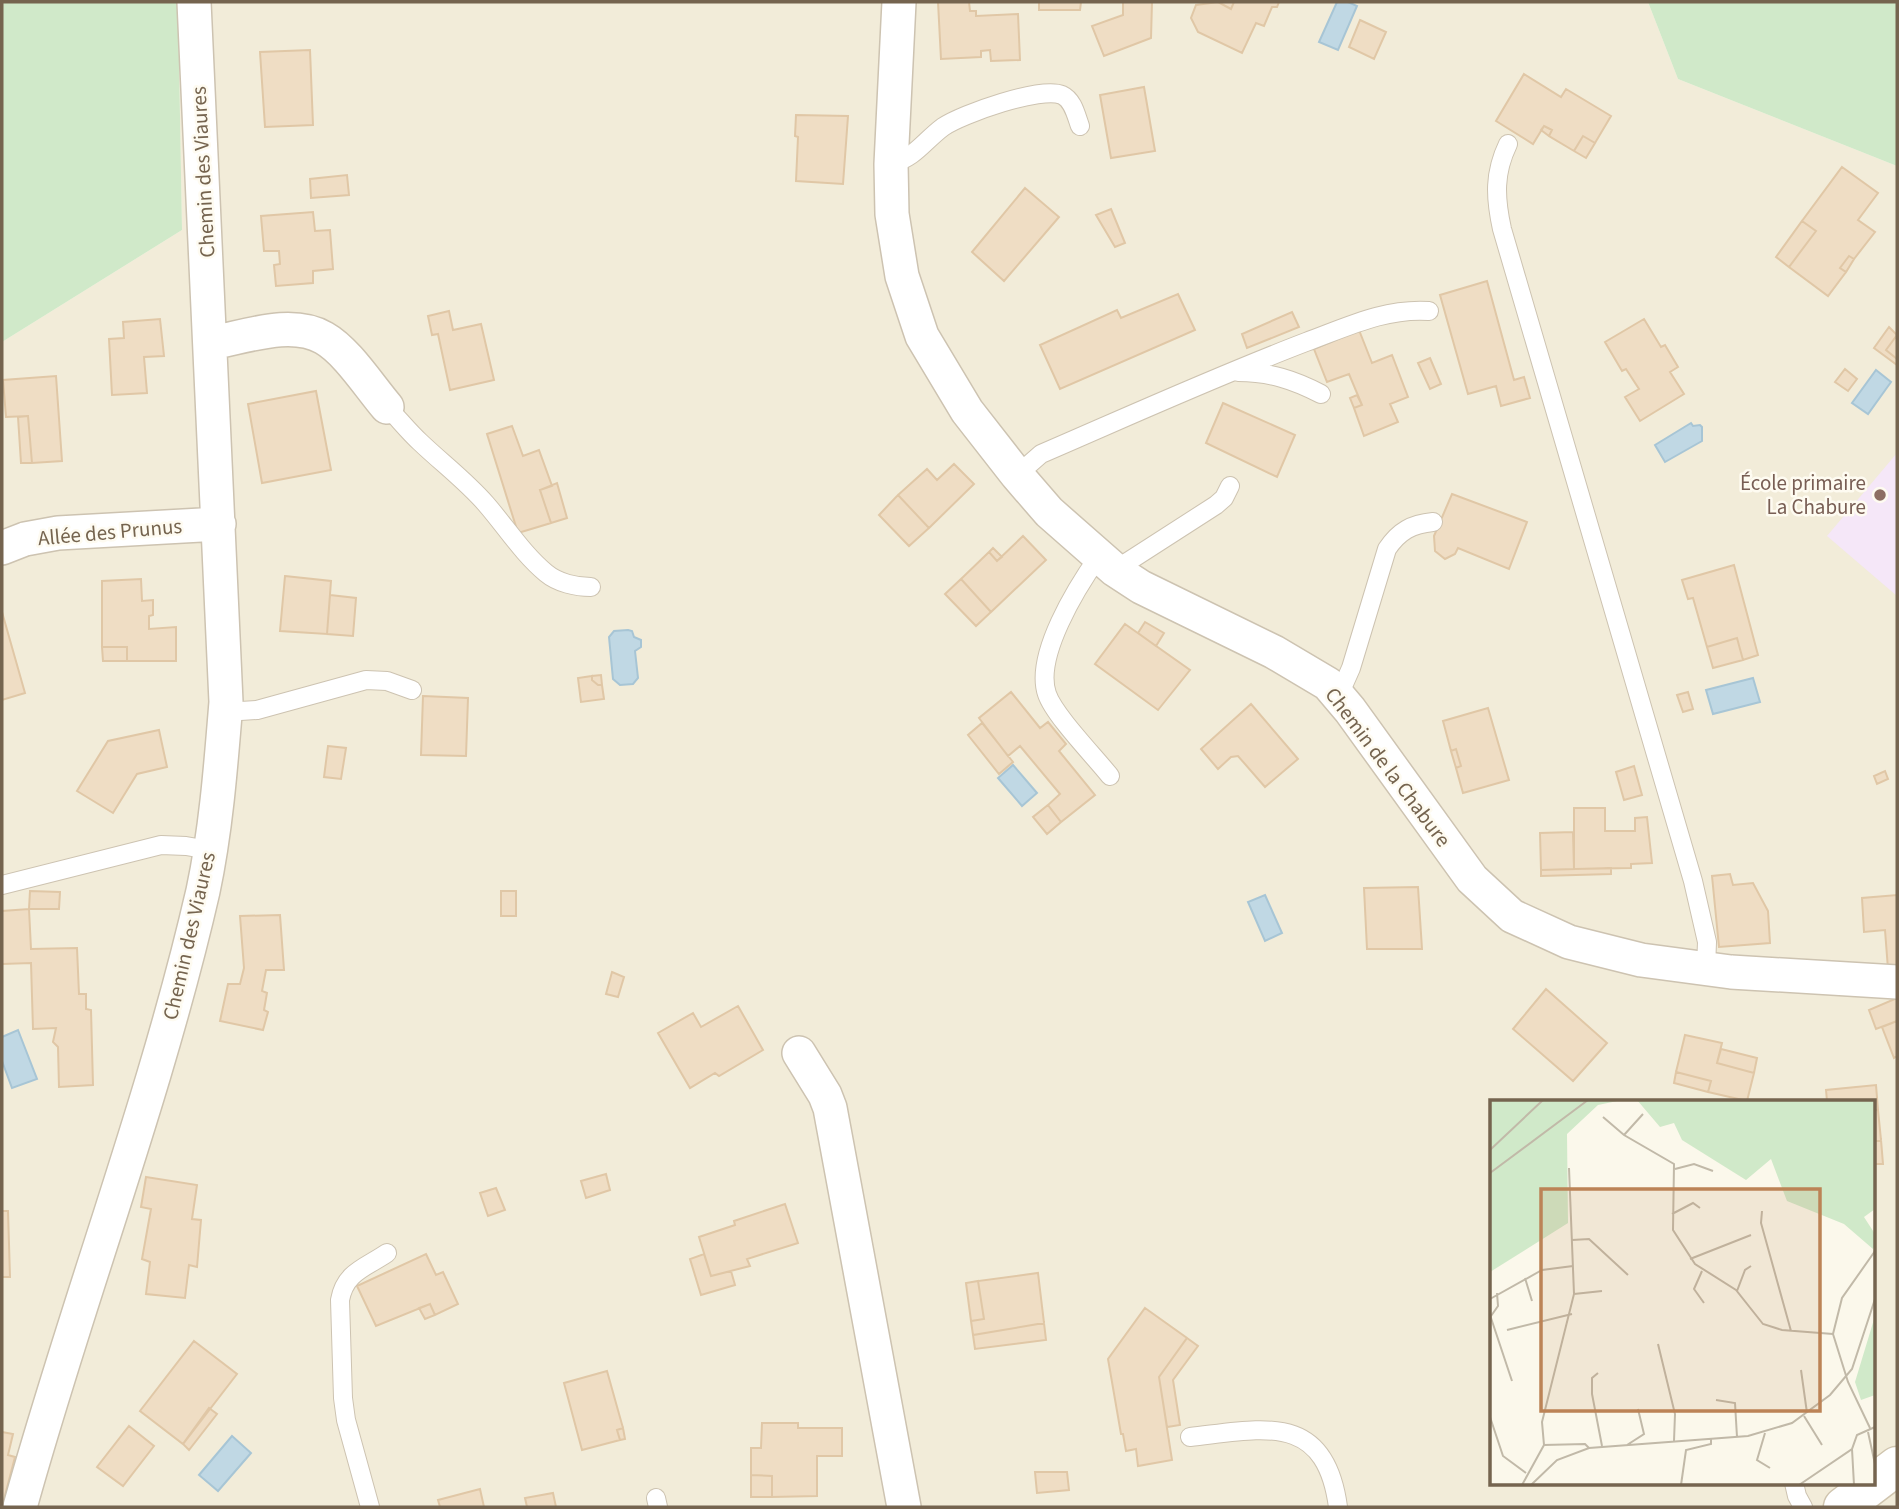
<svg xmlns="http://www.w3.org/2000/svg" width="1899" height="1509" viewBox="0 0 1899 1509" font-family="'Source Sans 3',sans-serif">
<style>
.residential{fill:#f2ecd9;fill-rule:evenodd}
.education{fill:#f5e7f8}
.green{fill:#d0e9c9}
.water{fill:#c0d8e4;stroke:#a7c5d5;stroke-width:2}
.building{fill:#efddc4;stroke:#e0c7a6;stroke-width:2}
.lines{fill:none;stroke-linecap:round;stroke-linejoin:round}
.lane-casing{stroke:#cdc3b1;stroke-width:20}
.street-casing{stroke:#cdc3b1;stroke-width:36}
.secondary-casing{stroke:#cfc4ae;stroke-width:41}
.lane{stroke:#fff;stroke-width:18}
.street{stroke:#fff;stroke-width:33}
.secondary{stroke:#fff;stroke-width:38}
.education-dot{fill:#8d6e63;stroke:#fefbf1;stroke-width:2.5}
.labels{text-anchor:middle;stroke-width:5;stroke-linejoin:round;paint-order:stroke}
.street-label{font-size:21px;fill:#75644f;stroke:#fefbf1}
.education-label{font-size:21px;fill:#785e54;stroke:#fefbf1;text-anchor:end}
.inset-road{fill:none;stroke:#c1b9a8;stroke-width:2}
.view{fill:#bc8356;fill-opacity:0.15;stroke:#bc8356;stroke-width:3.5}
.inset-edge{fill:none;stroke:#75644f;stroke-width:3.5}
</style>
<rect width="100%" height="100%" fill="#fbf8eb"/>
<path class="residential" d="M178,2H1648L1678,79L1897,166V1507H2V342L182,230ZM1491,1101H1873V1483H1491Z"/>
<path class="education" d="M1897,453V596L1827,536Z"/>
<path class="green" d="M2,2H178L182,230L2,342Z
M1648,2H1897V166L1678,79Z"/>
<path class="water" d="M1337,2H1348L1357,6L1338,50L1319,42Z
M1876,370L1891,382L1868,414L1852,403Z
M1691,423L1693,426L1700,425L1702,427V441L1665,462L1655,445Z
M628,630L632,631L634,637L641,640V647L635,651L638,678L633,684L620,685L613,679L609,637L614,631Z
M1753,678L1760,702L1713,714L1706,690Z
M1013,765L1037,793L1022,806L998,778Z
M1265,895L1282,933L1265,941L1248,902Z
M18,1030L37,1079L12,1088L2,1061V1037Z
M232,1436L251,1453L218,1491L199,1475Z"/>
<path class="building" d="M938,2H969L970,11H976V16L1018,14L1020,60L991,61L990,50L981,51V57L941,59Z
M1039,2H1081L1080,10H1039Z
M1123,2H1152L1151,38L1104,56L1092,26L1123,15Z
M1218,2H1234L1231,9Z
M1218,2L1231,9L1234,2H1279L1277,7H1272L1264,26L1256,23L1242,53L1198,32L1191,18L1196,5Z
M1360,20L1386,32L1374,59L1349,47Z
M310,50L313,125L265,127L260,52Z
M1524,74L1561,97L1566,89L1611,116L1595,143L1583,136L1574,151L1549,136L1552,130L1544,126L1533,144L1496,121Z
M1144,87L1155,151L1111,158L1100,95Z
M796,115L848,116L843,184L796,181L798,137L795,136Z
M1544,126L1552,130L1549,136L1541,130Z
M1583,136L1595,143L1586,158L1574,151Z
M1842,167L1878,193L1858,220L1875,232L1854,259L1849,256L1840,268L1846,272L1828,296L1789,267L1816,231L1802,221Z
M347,175L349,195L311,198L310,179Z
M1025,188L1059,217L1004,281L972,252Z
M1111,209L1125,243L1115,247L1096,215Z
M313,212L315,231L330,230L333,269L313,271V283L276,286L274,265L280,264L279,251H264L261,216Z
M1802,221L1816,231L1789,267L1776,257Z
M1849,256L1854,259L1846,272L1840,268Z
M1487,281L1514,380L1524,377L1530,398L1501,406L1496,386L1468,394L1440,295Z
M1178,294L1195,330L1060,389L1040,345L1117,310L1121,318Z
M449,311L453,330L481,324L494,380L450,390L438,334L432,335L428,316Z
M1292,312L1299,327L1247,348L1242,334Z
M160,319L164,356L144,357L147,393L112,395L109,339L124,338L123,322Z
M1644,319L1661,347L1665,345L1678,367L1670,372L1684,394L1640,421L1625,397L1639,389L1626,369L1622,371L1605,342Z
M1889,327L1897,335L1886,350L1897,359V365L1874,348Z
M1359,330L1372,363L1392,355L1408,397L1390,404L1398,422L1364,436L1354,408L1362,405L1349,374L1327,382L1314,349Z
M1897,335V359L1886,350Z
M1430,358L1441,384L1430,389L1418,363Z
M1845,369L1857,379L1848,391L1835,382Z
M56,376L62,461L32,463L28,416L6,417L3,380Z
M316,391L331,470L262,483L248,404Z
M1357,395L1362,405L1354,408L1350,398Z
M1223,403L1295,435L1277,477L1206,443Z
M28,416L32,463H21L18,417Z
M512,426L523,456L539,450L552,486L540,490L551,523L518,533L487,434Z
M954,464L974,484L929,528L898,495L927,469L937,480Z
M557,483L567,518L551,523L540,490Z
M1452,494L1527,522L1509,569L1458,548L1455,554L1445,559L1435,551L1434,536Z
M898,495L929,528L909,546L879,515Z
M1023,536L1046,560L991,612L961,579L989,552L997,561Z
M993,548L1002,557L997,561L989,552Z
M1734,565L1758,655L1743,660L1737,638L1707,647L1693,598L1688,599L1682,580Z
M285,576L331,581L327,634L280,631Z
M141,579L142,601L153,600V615L149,616V629L176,627V661H127V647H102V581Z
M961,579L991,612L976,626L945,594Z
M330,595L356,598L353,636L327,634Z
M2,612L25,693L2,700Z
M1145,622L1164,633L1156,646L1138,633Z
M1125,624L1190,670L1158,710L1095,664Z
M1737,638L1743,660L1713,668L1707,647Z
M102,647H127V661H103Z
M601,675L602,685H598L592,680V676Z
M592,676V680L598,685H602L604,699L581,702L578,678Z
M1011,692L1040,728L1048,722L1066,744L1059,751L1095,795L1061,822L1048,805L1060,794L1020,746L1008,756L979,718Z
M1688,692L1693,709L1683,712L1677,695Z
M423,696L468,698L466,756L421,755Z
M1251,704L1298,759L1265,787L1238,756L1231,757L1218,769L1201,749Z
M1488,708L1509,780L1463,793L1456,768L1461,766L1456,749L1451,751L1443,721Z
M982,723L1013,762L999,774L968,735Z
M159,730L167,767L137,774L113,813L77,791L108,741Z
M328,746L346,748L341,779L324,777Z
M1456,749L1461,766L1456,768L1451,751Z
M1634,766L1642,795L1624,800L1616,772Z
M1885,771L1888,779L1877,784L1874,776Z
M1048,805L1061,822L1047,834L1033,817Z
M1574,808H1605V831H1635V818L1647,817L1652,863L1631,864V868L1574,869Z
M1573,832L1574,869L1541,870L1540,833Z
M1611,868V874L1541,876V870Z
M1730,874L1733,885L1753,883L1768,911L1770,943L1719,947L1712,876Z
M1418,887L1422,949H1367L1364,888Z
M30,891L60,892L59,909H29Z
M501,891H516V916H501Z
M1897,895V969H1888L1885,930L1864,932L1862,898Z
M29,909L31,949L77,948L79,994H86V1009L91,1010L93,1085L59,1087L58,1047L53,1042L56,1028L33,1029L31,963L2,964V911Z
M280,915L284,970H266L262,991L267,993L264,1010L268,1012L263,1030L220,1021L228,984H240L244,968L240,916Z
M612,972L624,977L618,997L606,994Z
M1546,989L1607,1043L1573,1081L1513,1029Z
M1897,998V1021L1876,1029L1869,1010Z
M738,1006L763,1050L719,1076L715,1073L690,1088L658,1033L693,1013L701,1027Z
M1897,1021V1056L1894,1058L1882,1027Z
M1685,1035L1722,1043L1717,1063L1754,1073L1747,1101L1708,1092L1711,1081L1676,1072Z
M1721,1049L1757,1058L1754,1073L1717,1063Z
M1676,1072L1711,1081L1708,1092L1674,1083Z
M1876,1085L1878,1110H1873V1101H1827L1826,1090Z
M1873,1110H1878L1881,1140L1874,1141Z
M1873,1119L1874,1141L1881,1140L1883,1164H1873Z
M606,1174L610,1190L586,1198L581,1181Z
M146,1177L197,1185L192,1219L201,1220L197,1267L189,1265L185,1298L146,1294L150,1262L142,1259L151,1209L141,1207Z
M496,1188L505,1210L488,1216L480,1193Z
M785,1204L798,1243L747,1259L750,1266L711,1276L699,1237L735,1225L734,1221Z
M2,1211H8L10,1277H2Z
M426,1254L436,1275L443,1272L458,1304L435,1315L430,1304L376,1326L357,1286Z
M704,1254L711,1276L731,1271L735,1285L701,1295L690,1259Z
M1038,1273L1044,1323L973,1335L971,1321L984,1319L978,1281Z
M978,1281L984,1319L971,1321L966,1283Z
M430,1304L435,1315L425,1319L419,1308Z
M1145,1308L1187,1338L1159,1377L1172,1460L1138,1466L1136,1449L1126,1451L1123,1434H1121L1108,1359Z
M1044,1323L1046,1340L975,1349L973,1335Z
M1187,1338L1198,1346L1173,1380L1180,1425L1167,1427L1159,1377Z
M194,1341L237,1374L183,1444L140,1411Z
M607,1371L623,1428L617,1430L620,1440L582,1450L564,1383Z
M209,1408L217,1414L189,1450L183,1444Z
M762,1423H798V1428H842V1456H817V1496L772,1497V1476L751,1475V1448H761Z
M129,1426L154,1446L123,1486L97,1467Z
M623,1428L625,1439L620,1440L617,1430Z
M2,1432L13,1434L8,1455L15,1457L2,1507Z
M1035,1472H1067L1069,1490L1037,1493Z
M751,1475L772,1476V1497H751Z
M480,1489L484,1507H440L438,1500Z
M553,1493L556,1507H527L525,1498Z"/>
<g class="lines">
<g class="lane-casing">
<path id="lane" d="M1508,144C1494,173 1495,197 1502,229L1693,881L1707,942L1706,968
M891,164C916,157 923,142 943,127C962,114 1041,86 1062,95C1073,100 1076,115 1080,126
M1238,372C1270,372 1294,380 1321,394
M387,407C398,418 408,431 420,442C442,463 466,481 486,504C506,527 523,554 546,573C558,583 576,587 591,587
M1017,475L1041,454C1129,416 1217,376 1306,342C1347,327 1385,308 1429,311
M1099,556C1077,587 1034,656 1047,694C1054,715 1095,757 1110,776
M1115,570L1216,505L1224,498L1230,486
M1336,694L1343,686L1351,668L1387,549C1399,531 1412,524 1433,522
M225,712L257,710L366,680L387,681L412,690
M2,885L161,845L186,846L209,850
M1190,1437C1263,1429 1325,1411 1338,1507
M1794,1483L1797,1496L1803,1507
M656,1498L658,1507
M370,1507L346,1420L343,1398L340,1300C345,1272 365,1268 387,1253"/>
</g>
<g class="street-casing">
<path id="street" d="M899,2L891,164L892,214L902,276L922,336L967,411L1017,475L1049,512L1115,570L1141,587L1274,652L1328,684L1350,710L1472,879L1512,916L1569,942L1641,960L1731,972L1897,982
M211,343C245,337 291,319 324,338C347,351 369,386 387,407
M2,548L25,539L58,533L219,524
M799,1053L825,1095L830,1108L904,1507
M20,1507C77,1301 155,1100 203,891C216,830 221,764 226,702L194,2"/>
</g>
<g class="secondary-casing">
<path id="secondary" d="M1843,1507L1897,1466"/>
</g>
<use href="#lane" class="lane"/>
<use href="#street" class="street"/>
<use href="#secondary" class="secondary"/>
</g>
<circle class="education-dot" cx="1880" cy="495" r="7"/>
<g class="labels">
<g class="street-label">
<text transform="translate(203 172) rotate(-93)" y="7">Chemin des Viaures</text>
<text transform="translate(110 532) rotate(-5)" y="7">Allée des Prunus</text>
<text transform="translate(1388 767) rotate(53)" y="7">Chemin de la Chabure</text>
<text transform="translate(189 936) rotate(-77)" y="7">Chemin des Viaures</text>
</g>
<g class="education-label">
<text x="1866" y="490">École primaire<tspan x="1866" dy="24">La Chabure</tspan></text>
</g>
</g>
<g transform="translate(1490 1100)">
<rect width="385" height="385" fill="#fbf8eb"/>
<path d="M0,0H132L108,5L77,34L78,123L0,172ZM147,0H385V109L374,117L385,134V145L383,149L354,124L297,101L281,59L256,80L192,40L184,23L170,27ZM385,216V295L371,300L365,282Z" fill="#d0e9c9"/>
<path class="inset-road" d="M113,17L134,35L184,64L183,130L205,164L246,190L273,224L292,230L343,234M134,35L153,14M0,50L53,0M185,69L204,64L223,71M0,73L98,0M272,111L271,123L301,231M182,114L203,103L210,108M82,140L99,139L138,175M200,159L261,135M212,171L204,189L214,203M35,178L42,201M247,191L255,170L261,166M84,194L112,191M0,199L52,170L83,166M0,215L22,281M1,216L8,206L7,193M17,230L82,214M168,244L185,314L184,341M311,270L317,313M108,273L102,278V294L112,346M226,300L245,303L247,337M314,316L332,345M0,317L13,356L36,373M380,328L358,282L343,234L352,198L385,151M378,332L385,364M275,333L267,360L280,368M54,345L52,322L84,194L79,68M137,345L154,334L148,309M362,349L364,385M32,385L54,345L95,344L99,348M41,385L67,360L99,348L258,336L302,323L340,295L362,269L385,199M191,385L196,350L221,344V339M309,385L362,349L367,335L385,327"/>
<path class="view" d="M51,89H330V311H51Z"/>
<rect width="385" height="385" class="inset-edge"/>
</g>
<rect width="1899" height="1509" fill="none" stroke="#75644f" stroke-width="7"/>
</svg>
